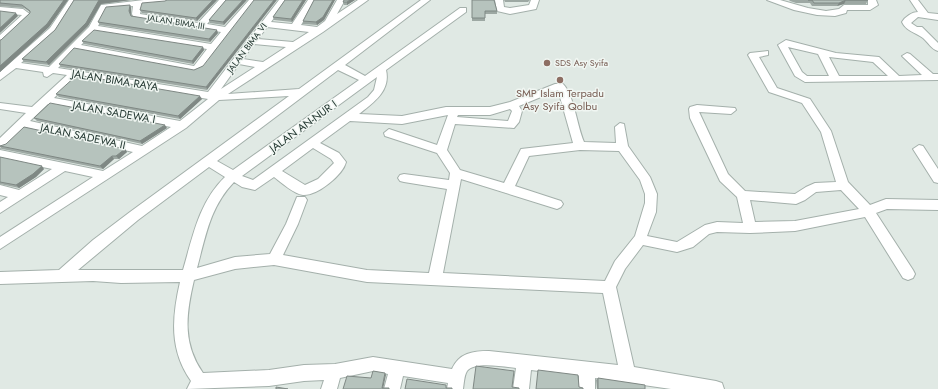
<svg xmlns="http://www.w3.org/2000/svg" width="938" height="389" viewBox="0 0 938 389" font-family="Jost,sans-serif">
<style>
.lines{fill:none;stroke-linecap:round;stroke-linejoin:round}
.minor-casing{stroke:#a4b0ab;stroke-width:2}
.minor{fill:#fff;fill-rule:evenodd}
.wall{fill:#9da8a3}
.shaded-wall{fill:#7f8884}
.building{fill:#b6c3bd;stroke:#7f8884}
.education-dot{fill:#8d6e63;stroke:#f0f6f2;stroke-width:1.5}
.labels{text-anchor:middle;stroke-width:3;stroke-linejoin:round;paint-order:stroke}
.far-street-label{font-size:9px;fill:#233731;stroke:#f0f6f2}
.far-education-label{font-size:9px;fill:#785e54;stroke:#f0f6f2;text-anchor:start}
.street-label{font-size:11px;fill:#233731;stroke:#f0f6f2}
.education-label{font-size:11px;fill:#785e54;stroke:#f0f6f2}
</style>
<rect width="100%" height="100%" fill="#e0e9e4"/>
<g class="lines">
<g class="minor-casing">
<path id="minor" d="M69,0H77L56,32L21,63L49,67L89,27L101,5L144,0H170L166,3L142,5L140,14L198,23L219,0H228L207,24L225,27L249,0H257L216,49L203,68L195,72L76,50L58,68L208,92L279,0H287L271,22L292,24L308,0H316L301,25L317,27L325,21L337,0H345L337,14L358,0H368L323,32L228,94L299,89L421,0H430L345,65L365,76L460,8H466V12L386,70C391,91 373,103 359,114L402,116L446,107H490L510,102L555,84H563C574,95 577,126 584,142L616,143L615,127L620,123L624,124L628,146L650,177L657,194L656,212L647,236L677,242L705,225L717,222L743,223L737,197L720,181L690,118L689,109L690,107L697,105L735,108L736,110L731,114L699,112L700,114L728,174L745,191L795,194L806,187L815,183L836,182L821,132L802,103L769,92L748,55L750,53L768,51V55L759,57L777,88L810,99L831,131L848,182L870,205L886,199L938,200V210L887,209L876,213L913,270L915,274L913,278L908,280L903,278L865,217L795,231L750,233L717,232L709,234L693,247L677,252L643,245L625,269L616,287L634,367L716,381L722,383L724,389H671L595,378V389H579V376L531,370L529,389H513L516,368C504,367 475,361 467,371C464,376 464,383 463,389H447L448,383L403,376L400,389H384L388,374L373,371L340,378L337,389H321L324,380L304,381L269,386L187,389L191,381C169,350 172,317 180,282L121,283L93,281L0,284V272L59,270L93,240L130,212L289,96L219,100L186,128L0,249V237L93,177L65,171L0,213V202L8,197L0,195V185L19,190L52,169L0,158V150L103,171L133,152L24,127L4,147L0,148V138L26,113L0,109V103L32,107L67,75L53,73L47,77L44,76L43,72L16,68L0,80V72L50,28ZM133,6L132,14L134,18L221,32L211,44L98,26L107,9ZM267,27L309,32L293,42L258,39ZM95,31L207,49L194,66L81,45ZM254,44L286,47L263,62L243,59ZM239,64L255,67L221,89ZM338,70L359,80L233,170L217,161ZM73,76L88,78L208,99L180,121L54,98L72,80ZM377,77L374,90L368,97L253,180L242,176ZM558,90L573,143L521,149L504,183L460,170L447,150L455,124L514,128L519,122L522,111L519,106ZM48,104L171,127L142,146L30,121ZM510,109L512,111L508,121L457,117L458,115H490ZM448,115L437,145L389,129L384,133L385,136L437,153L450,173L449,180L404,174L400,175L398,178L400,181L404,182L447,189L429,273L367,270L283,255L298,224L307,200L305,197H297L286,224L270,254L235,257L197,268C206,235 210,207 234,182L242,187L255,190L274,177C282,183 294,194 303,195C317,196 343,175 346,162L339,153L320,143L350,121L402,124ZM313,148L331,159L334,163L318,179L305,185L282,171ZM580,150L619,151L640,180L645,194V203L635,236L615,261L605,281L443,273L461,179L557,209L561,207L563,204L561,201L515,186L529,156ZM209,167L225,177C199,202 193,236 183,270H78L138,220ZM841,190L859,209L795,221L755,222L750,200L796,204L805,200L816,192ZM274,265L367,282L603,293L618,365L489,351C473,351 459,353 452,369L373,357L335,364L304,365L269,370L203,373C182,343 186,314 194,280L235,269Z
M495,0H503L504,7L510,8L529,5L531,0H539L536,9L510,14L497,11Z
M767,0H780L808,8L826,11L839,9L844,5H868V0H876L878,5L870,10H847L846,13L835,16L817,15L794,10Z
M910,0H918L928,13L938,14V20L918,17L911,23L917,27H922L938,43V51C931,49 928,42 923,38C915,32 906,31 902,22C905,17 912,12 918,12Z
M0,7L23,9L31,15L3,42L0,43V35L22,15L0,13Z
M786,40L836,53L879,57L899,76L922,75L902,56L907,53L910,54L933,74H938V80L805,82L795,76L778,45ZM788,47L818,54L829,76H807L802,72ZM829,57L873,62L888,76H839Z
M919,145L923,146L938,169V183L934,182L913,149Z"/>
</g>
<use href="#minor" class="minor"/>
</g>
<path class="wall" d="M0,0H68L49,27L0,72V40H1L30,13V12L24,8L0,6Z
M74,0H131L101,4L88,26L49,65L24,62L22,59L55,30Z
M167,0H217L197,21L142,13L140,10L165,1Z
M226,0L224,25L210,23L209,20Z
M285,0H306L292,22L274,20L273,17Z
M314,0H335L324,20L317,25L303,24V21Z
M344,0H355L347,5H344L343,2Z
M472,0L497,11V14H485V21H472Z
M504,0H530L528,2H505Z
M789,0H868L866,4H844L837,6H812L810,3H796L790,1Z
M130,5L131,8V16L218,33L210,42L100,25L98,22Z
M82,41L203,47L204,50L193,64L84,44Z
M59,64L194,70L203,66L207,90L61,67Z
M56,94L202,99L180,119L59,97Z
M34,118L167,128L142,144L37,121Z
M0,146L125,149L127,152L119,159H114L103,169L2,149L0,147Z
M0,157L44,169L36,177L19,188L0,184Z
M598,378L645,389H597L596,380Z"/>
<path class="shaded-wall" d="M64,0H68L49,27L0,72V66Z
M99,0H131L101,4L88,26L49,65L46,62Z
M213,0H217L197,21L196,18Z
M243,0H247L224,25L223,22Z
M274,0H277L207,90L206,87Z
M303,0H306L292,22L291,19Z
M333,0H335L324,20L317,25L316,22Z
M350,0H355L347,5V2Z
M846,0L844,4L837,6L839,3Z
M130,5L131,8V14L133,19L129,11Z
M16,13L18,16L0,33V28Z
M217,30L218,33L210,42L209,39Z
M203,47L204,50L193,64L192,61Z
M200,96L202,99L180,119L178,116Z
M165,125L167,128L142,144L140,141Z
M125,149L127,152L119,159L116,156Z
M112,156L114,159L103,169L100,166Z
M42,166L44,169L36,177L19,188L16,185Z
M385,373L386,375L383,389L382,388Z"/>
<path class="building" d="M0,0H64L47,24L0,66V40H1L30,13V11L22,5L0,3Z
M74,0H103H99L86,23L46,62L22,59L55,30Z
M167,0H213L196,18L140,10L142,3L165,1Z
M226,0H243L223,22L209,20Z
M254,0H274L206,87L59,64L74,48L194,70L203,66Z
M285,0H303L291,19L273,17Z
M314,0H333L323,17L316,22L303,21Z
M344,0H350L347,2H343Z
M472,0H494L497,11H485V18H472Z
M808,0H868H846L839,3H814L812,0Z
M130,5L129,11L131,16L217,30L209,39L98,22L106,7Z
M0,11L16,13L0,28Z
M94,30L203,47L192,61L82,41Z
M77,75L200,96L178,116L56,94Z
M50,103L165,125L140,141L34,118Z
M24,127L125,149L116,156H112L100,166L0,146L6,144Z
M0,157L42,166L33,174L16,185L0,182Z
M476,366L514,371L512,387L519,388V389H473Z
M538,370L578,375L579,387L583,388V389H536Z
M373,371L385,373L382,388H389V389H343L347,376L371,378Z
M598,378L645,385V389H598Z
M407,379L446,385V388H452V389H405Z
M276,387L288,389H276Z"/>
<g class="education-dot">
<circle cx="547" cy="63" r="4"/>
<circle cx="560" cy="80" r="4"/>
</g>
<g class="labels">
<g class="far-street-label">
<text transform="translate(176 22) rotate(9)" y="3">JALAN BIMA III</text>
<text transform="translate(247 48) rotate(-53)" y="3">JALAN BIMA VI</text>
</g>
<g class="far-education-label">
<text x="555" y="66">SDS Asy Syifa</text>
</g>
<g class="street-label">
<text transform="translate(115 80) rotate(9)" y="4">JALAN BIMA RAYA</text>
<text transform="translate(114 112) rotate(10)" y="4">JALAN SADEWA I</text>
<text transform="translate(303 126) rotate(-36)" y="4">JALAN AN-NUR I</text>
<text transform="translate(83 136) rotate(12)" y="4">JALAN SADEWA II</text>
</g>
<g class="education-label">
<text x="560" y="97">SMP Islam Terpadu<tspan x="560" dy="13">Asy Syifa Qolbu</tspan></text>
</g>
</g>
</svg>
